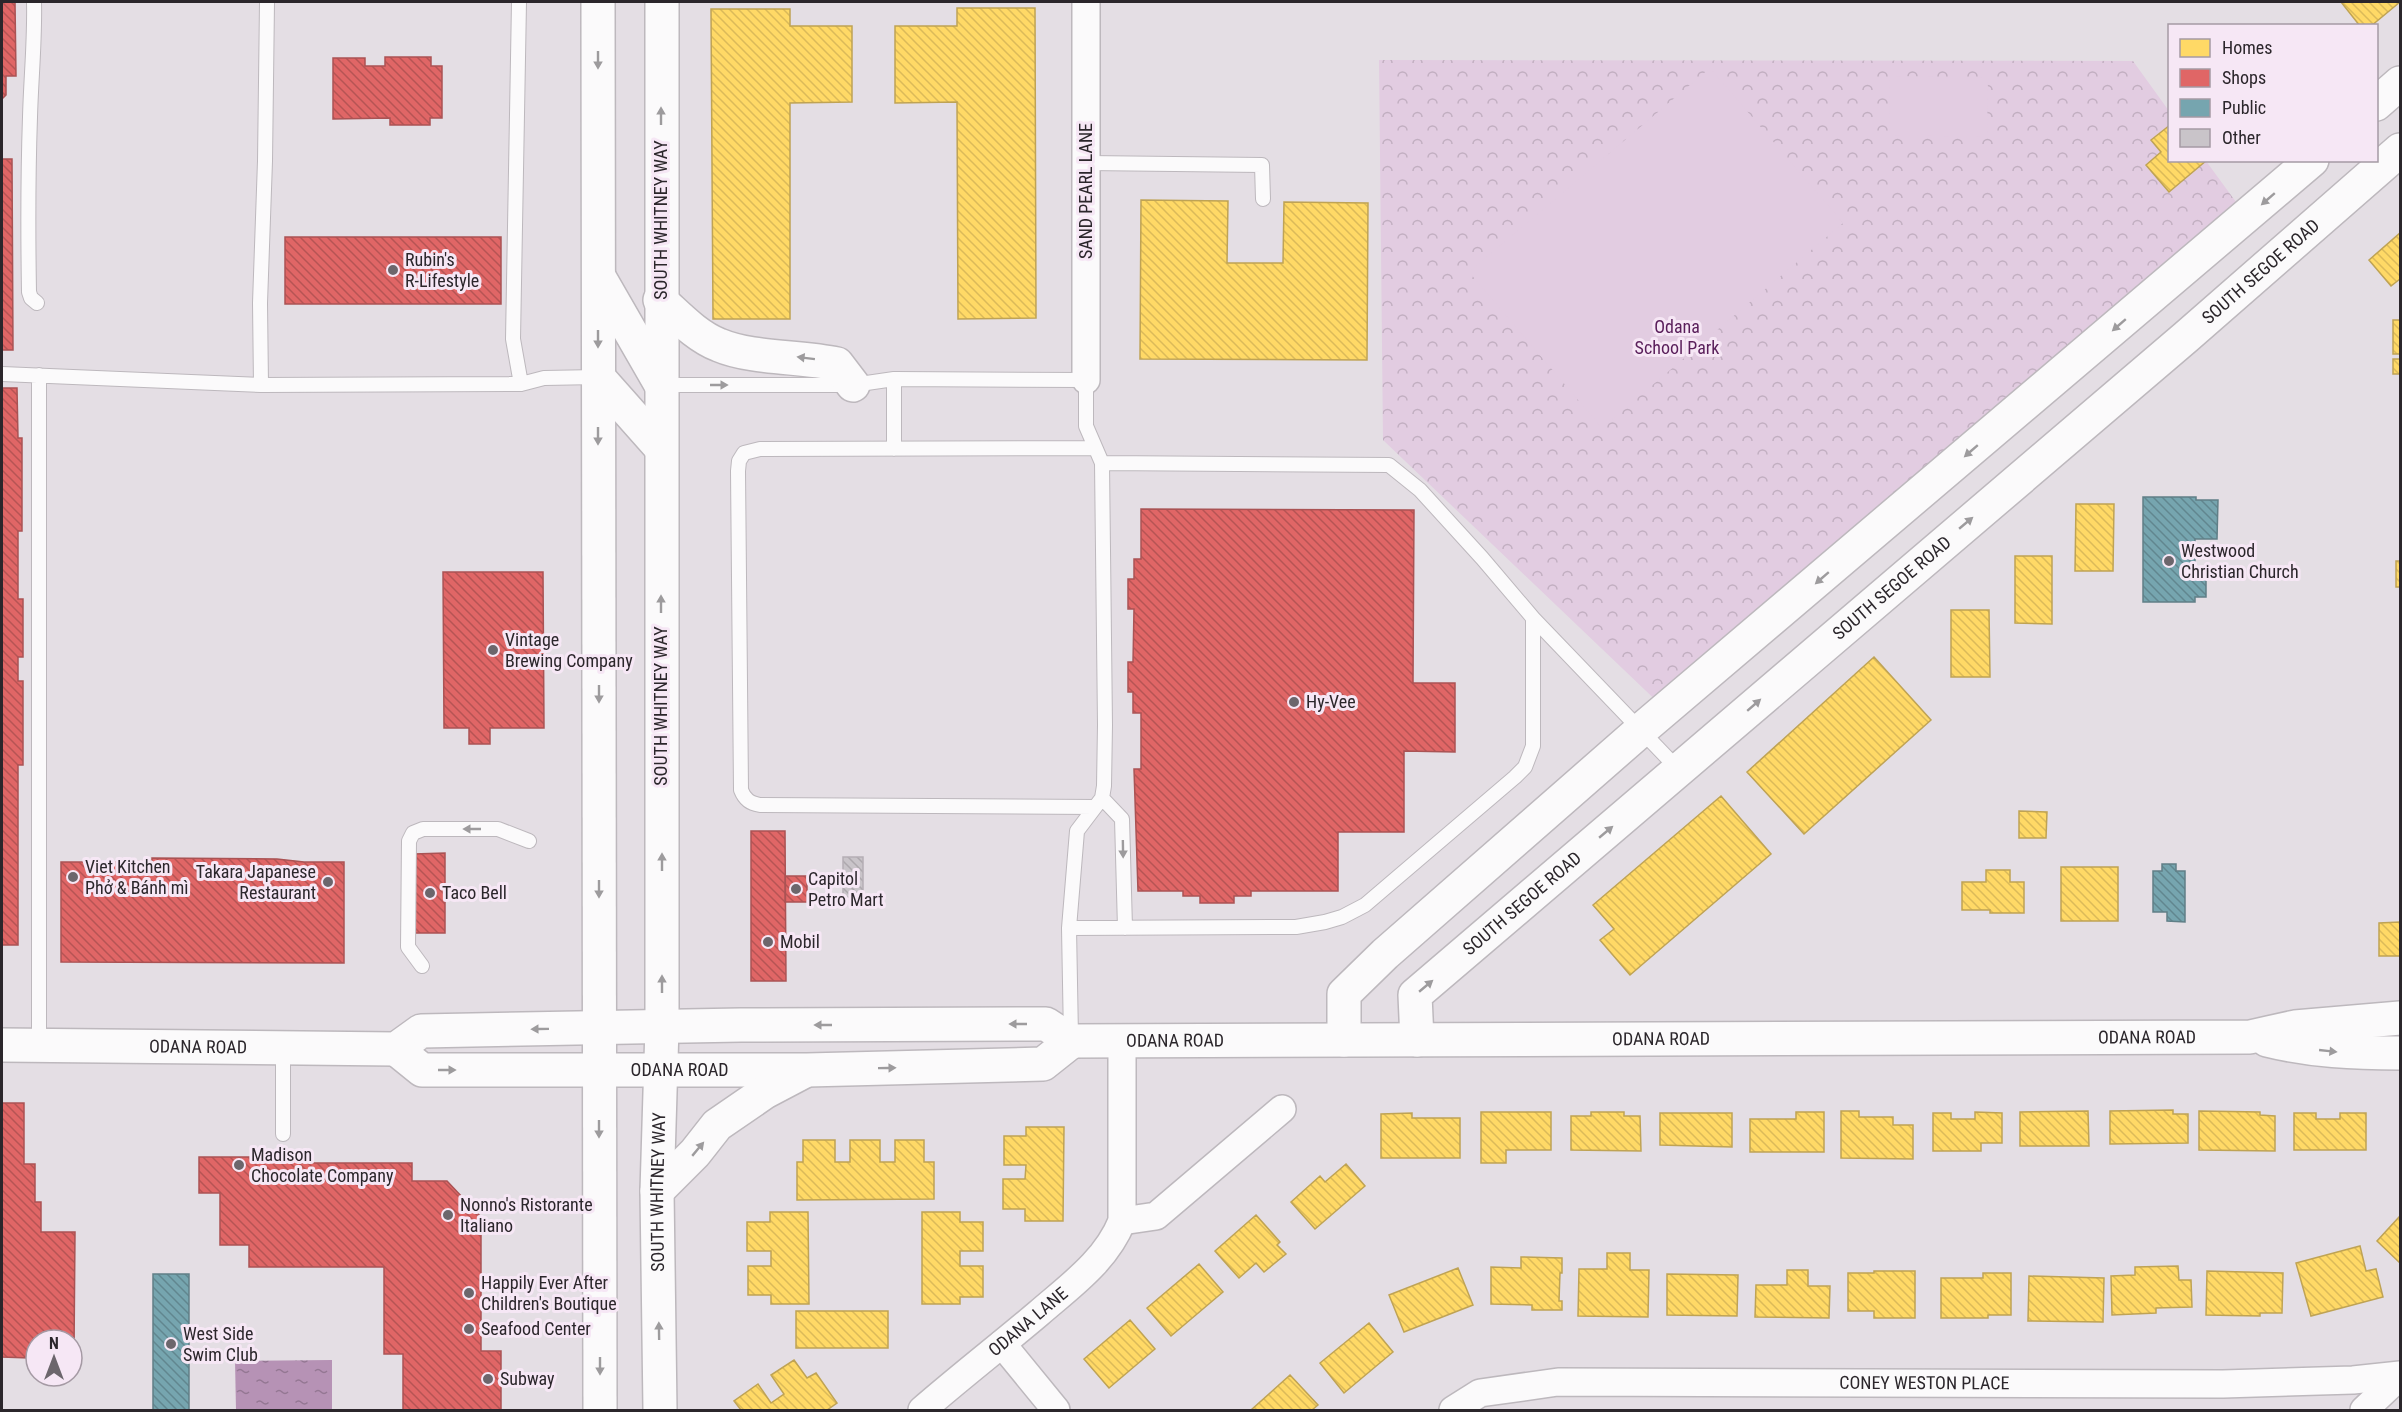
<svg xmlns="http://www.w3.org/2000/svg" width="2402" height="1412" viewBox="0 0 2402 1412" font-family="'Roboto Condensed',sans-serif">
<style>
.park{fill:url(#park-crowns)}
.garden{fill:#e2cce1}
.water{fill:url(#water-ripples)}
.homes{fill:url(#homes-back-hatch);stroke:#bfa354;stroke-width:1.5}
.shops{fill:url(#shops-back-hatch);stroke:#aa5354;stroke-width:1.5}
.public{fill:url(#public-back-hatch);stroke:#607f87;stroke-width:1.5}
.building{fill:url(#building-back-hatch);stroke:#b5afb5;stroke-width:1.5}
.lines{fill:none;stroke-linecap:round;stroke-linejoin:round}
.lane-casing{stroke:#bdb8bd;stroke-width:16}
.street-casing{stroke:#bdb8bd;stroke-width:30}
.secondary-casing{stroke:#bdb8bd;stroke-width:36}
.lane{stroke:#fbfafb;stroke-width:14}
.street{stroke:#fbfafb;stroke-width:27}
.secondary{stroke:#fbfafb;stroke-width:33}
.oneway{fill:#9d9b9d}
.poi-dot{fill:#6c666c;stroke:#f6e7f5;stroke-width:2}
.labels{text-anchor:middle;stroke-width:6;stroke-linejoin:round;paint-order:stroke}
.street-label{font-size:18px;fill:#2b262b;stroke:#f6e7f5}
.poi-label{font-size:18px;fill:#2b262b;stroke:#f6e7f5;text-anchor:start}
.park-label{font-size:18px;fill:#591e5a;stroke:#f6e7f5}
</style>
<defs>
<pattern id="park-crowns" width="20" height="18" patternUnits="userSpaceOnUse" patternTransform="scale(1.5)"><rect width="20" height="18" fill="#e2cce1"/><path d="M2 6a3 3 0 1 1 6 0M12 15a3 3 0 1 1 6 0" fill="none" stroke="#c2afc1"/></pattern>
<pattern id="water-ripples" width="26" height="14" patternUnits="userSpaceOnUse" patternTransform="scale(1.5)"><rect width="26" height="14" fill="#b692b5"/><path d="M2 4q2-2 4 0t4 0M15 11q2-2 4 0t4 0" fill="none" stroke="#947793"/></pattern>
<pattern id="homes-back-hatch" width="6" height="6" patternUnits="userSpaceOnUse" patternTransform="scale(1.5)"><rect width="6" height="6" fill="#ffd966"/><path d="M-1 5l2 2M0 0l6 6M5-1l2 2" fill="none" stroke="#dbba59"/></pattern>
<pattern id="shops-back-hatch" width="6" height="6" patternUnits="userSpaceOnUse" patternTransform="scale(1.5)"><rect width="6" height="6" fill="#e06666"/><path d="M-1 5l2 2M0 0l6 6M5-1l2 2" fill="none" stroke="#b65454"/></pattern>
<pattern id="public-back-hatch" width="6" height="6" patternUnits="userSpaceOnUse" patternTransform="scale(1.5)"><rect width="6" height="6" fill="#76a5af"/><path d="M-1 5l2 2M0 0l6 6M5-1l2 2" fill="none" stroke="#61868f"/></pattern>
<pattern id="building-back-hatch" width="6" height="6" patternUnits="userSpaceOnUse" patternTransform="scale(1.5)"><rect width="6" height="6" fill="#c9c4c9"/><path d="M-1 5l2 2M0 0l6 6M5-1l2 2" fill="none" stroke="#ada8ad"/></pattern>
</defs>
<rect width="100%" height="100%" fill="#e4dee4"/>
<path class="park" d="M1379,60L2133,61L2169,111L2170,160L2206,161L2247,217L1667,711L1383,440Z"/>
<path class="garden" d="M1710,68L1843,223L1602,428L1469,272Z
M1890,76L1988,78L1987,137L1889,135Z"/>
<path class="water" d="M332,1360V1410H236L235,1361Z"/>
<path class="homes" d="M2341,2H2400L2371,26H2360Z
M957,8H1035L1036,318L958,319L957,102L895,103V26H957Z
M711,9H790V26H852V102L790,103V319H713Z
M2170,125V160H2207L2169,192L2146,165L2161,152L2151,140Z
M1141,200L1228,201L1227,263H1283L1284,202L1368,203L1367,360L1140,359Z
M2400,233V279L2391,286L2369,260Z
M2393,320H2400V354H2393Z
M2393,359H2400V374H2393Z
M2076,504H2114L2113,571H2075Z
M2015,556H2052V624L2015,623Z
M2396,561H2400V587H2396Z
M1951,610H1989L1990,677H1951Z
M1874,657L1931,720L1804,834L1747,772Z
M1721,796L1771,854L1630,975L1600,940L1614,929L1593,905Z
M2019,811L2047,812L2046,838H2019Z
M2061,867H2118V921H2061Z
M1986,870H2010V882H2024V913H1990V910H1962V882H1986Z
M2400,922V956H2379V923Z
M2173,1110V1114H2188V1143L2110,1144V1111Z
M1841,1111H1859V1117H1893V1125H1913V1159L1841,1158Z
M2088,1111L2089,1146H2020V1112Z
M2199,1111L2260,1112V1115L2275,1116V1151L2199,1150Z
M1481,1112H1551V1150H1506V1163H1481Z
M1591,1112H1624V1116H1640L1641,1151L1571,1150V1116H1591Z
M1796,1112H1824V1152H1750V1119H1796Z
M1975,1112L2002,1113V1143H1981V1151H1933V1113H1951V1119H1975Z
M1412,1113V1118H1460V1158H1381V1114Z
M1660,1113H1732V1147L1660,1145Z
M2294,1113H2316V1119H2340V1113H2366V1150H2294Z
M1026,1127H1064L1063,1221H1025V1209H1003V1179H1025L1026,1165H1004V1136H1026Z
M803,1140H835V1162H850V1140H880V1162H895V1140H924V1162H934V1199L797,1200V1162H803Z
M1346,1164L1365,1186L1315,1229L1291,1202L1320,1176L1325,1182Z
M770,1212H808L809,1304H771V1295H748V1266H771V1251H747V1222H770Z
M922,1212H960V1222H983V1251H960V1266H983V1297H960V1304H922Z
M1256,1215L1280,1242L1277,1245L1286,1254L1264,1272L1256,1263L1239,1278L1215,1251Z
M2400,1216V1263L2377,1241Z
M2360,1246L2366,1271L2376,1269L2383,1297L2311,1316L2296,1263Z
M1607,1253H1630V1270H1649L1648,1317L1578,1316L1579,1269H1607Z
M1521,1257L1562,1258V1273H1560L1559,1301H1562V1310H1532V1305L1491,1304V1267L1521,1268Z
M1199,1264L1223,1292L1171,1336L1147,1308Z
M2178,1266L2179,1280H2191L2192,1307L2156,1308V1313L2112,1315L2111,1276L2135,1275V1267Z
M1458,1268L1473,1305L1404,1332L1389,1295Z
M1787,1270H1808V1286H1830L1829,1318L1755,1317L1756,1285H1787Z
M1874,1271H1915V1318H1874V1311H1848V1273H1874Z
M2207,1271L2283,1273L2282,1313H2260V1316L2206,1315Z
M1983,1273H2011V1315H1988V1318H1941V1278H1983Z
M1667,1274L1738,1275L1737,1316L1667,1315Z
M2029,1276L2104,1278L2103,1322L2028,1321Z
M796,1311H888V1348H796Z
M1130,1320L1155,1349L1109,1388L1084,1359Z
M1369,1323L1393,1352L1344,1393L1320,1363Z
M794,1360L807,1378L816,1373L837,1403L827,1410H741L734,1401L758,1384L771,1403L784,1394L771,1375Z
M1290,1375L1318,1405L1312,1410H1251Z"/>
<path class="shops" d="M2,2H15L16,76H6V95L2,99V159Z
M385,57H431V66H442V118H430V125H390V118L333,119V58H365V66H385Z
M2,159H12L13,350H2Z
M285,237H501V304H285Z
M2,388H17L18,438H22V531H18V599H23V657H18V681H23V765H18V945H2Z
M1141,509L1414,510L1413,683H1455V752L1404,751V832H1338V891H1251V896H1234V903H1200V896H1183V891H1138L1134,769H1141V713H1133V692H1128V662H1133L1134,609H1128V579H1134V559H1141Z
M443,572H543L544,728H490V744H469V728H444Z
M751,831H785L786,981H751Z
M445,853V933H414V854Z
M152,858L277,859L304,862H344V963L61,962V862H125L152,861Z
M785,876H807V902H785Z
M2,1103H24V1164H35V1202H41V1232H75L74,1352H72V1340H36V1352H29V1358L2,1357Z
M199,1157H299V1163H412V1181H447L481,1217V1351H501V1410H403V1354H384V1267H249V1245H220V1193H199Z"/>
<path class="public" d="M2143,497H2196V500H2218L2217,539H2195V577H2206V597H2195V602H2143Z
M2162,864H2176V871H2185V922L2167,921V912H2153V871H2162Z
M153,1274H189V1410H153Z"/>
<path class="building" d="M843,857H863V897H843Z"/>
<g class="lines">
<g class="lane-casing">
<path id="lane" d="M34,2C35,40 31,78 30,117C28,175 28,234 29,292L31,298L37,303
M519,2L513,339L521,384
M1087,163L1262,165L1263,199
M2,374L261,385L521,384L544,378L598,377
M894,379V449
M261,385L260,303L265,161L267,2
M661,385H853L894,379L1086,380V426L1102,463L1105,725L1104,786L1102,798L1077,831L1069,928L1296,927L1325,922L1342,917L1365,905L1515,777L1525,767L1533,746V618L1482,558L1420,490L1389,465L1102,463
M1094,448L760,449L744,453L739,461L738,471L741,790C745,800 750,803 760,805L1095,807
M1533,618L1679,770
M1102,798L1122,819L1125,928
M1069,928L1071,1037
M422,966L408,947L409,841L413,833L423,829H498L529,841
M39,1045V375
M283,1047V1134"/>
</g>
<g class="street-casing">
<g id="street">
<path d="M1086,380V2"/>
<path d="M1122,1221L1156,1216L1282,1109"/>
<path d="M1002,1344L1056,1410"/>
<path id="s1" d="M922,1410C960,1377 1000,1346 1039,1313C1070,1286 1106,1261 1122,1221V1041"/>
<path id="s2" d="M1453,1410L1480,1393L1558,1382L2223,1384L2353,1380L2400,1375"/>
<path d="M2364,1410L2400,1376"/>
</g>
</g>
<g class="secondary-casing">
<g id="secondary">
<path d="M598,2L600,1410"/>
<path d="M2376,104L2400,83"/>
<path d="M599,277L660,383"/>
<path d="M660,300C678,316 696,336 719,345C752,359 800,356 837,364L853,385"/>
<path d="M598,377L661,448"/>
<path d="M1344,1040V994L1385,954L1641,730L2312,160"/>
<path id="s3" d="M1417,1040L1415,995L2186,337L2400,150"/>
<path d="M2267,1040C2311,1051 2355,1053 2400,1053"/>
<path id="s4" d="M2,1045L396,1049L421,1031L741,1025L1046,1024L1072,1041L2250,1037L2295,1027L2400,1018"/>
<path id="s5" d="M396,1049L422,1070H807L1043,1064L1072,1041"/>
<path d="M657,1191L695,1153L717,1125L765,1092L803,1072"/>
<path id="s6" d="M660,1410L657,1191L662,1027V2"/>
</g>
</g>
<use href="#lane" class="lane"/>
<use href="#street" class="street"/>
<use href="#secondary" class="secondary"/>
</g>
<defs><path id="oneway-solid" d="M-6-.8H1V-3.2L6.5 0L1 3.2V.8H-6Z" transform="scale(1.5)"/></defs>
<g class="oneway">
<use href="#oneway-solid" transform="translate(598 60) rotate(90)"/>
<use href="#oneway-solid" transform="translate(661 116) rotate(-90)"/>
<use href="#oneway-solid" transform="translate(2268 199) rotate(139)"/>
<use href="#oneway-solid" transform="translate(2119 325) rotate(139)"/>
<use href="#oneway-solid" transform="translate(598 339) rotate(90)"/>
<use href="#oneway-solid" transform="translate(806 358) rotate(-173)"/>
<use href="#oneway-solid" transform="translate(719 385)"/>
<use href="#oneway-solid" transform="translate(598 436) rotate(90)"/>
<use href="#oneway-solid" transform="translate(1971 451) rotate(139)"/>
<use href="#oneway-solid" transform="translate(1966 523) rotate(-40)"/>
<use href="#oneway-solid" transform="translate(1822 578) rotate(139)"/>
<use href="#oneway-solid" transform="translate(661 604) rotate(-90)"/>
<use href="#oneway-solid" transform="translate(599 694) rotate(90)"/>
<use href="#oneway-solid" transform="translate(1754 705) rotate(-41)"/>
<use href="#oneway-solid" transform="translate(472 829) rotate(180)"/>
<use href="#oneway-solid" transform="translate(1606 832) rotate(-40)"/>
<use href="#oneway-solid" transform="translate(1123 849) rotate(89)"/>
<use href="#oneway-solid" transform="translate(662 862) rotate(-90)"/>
<use href="#oneway-solid" transform="translate(599 889) rotate(90)"/>
<use href="#oneway-solid" transform="translate(662 984) rotate(-90)"/>
<use href="#oneway-solid" transform="translate(1426 986) rotate(-40)"/>
<use href="#oneway-solid" transform="translate(1018 1024) rotate(180)"/>
<use href="#oneway-solid" transform="translate(823 1025) rotate(180)"/>
<use href="#oneway-solid" transform="translate(540 1029) rotate(179)"/>
<use href="#oneway-solid" transform="translate(2328 1051) rotate(6)"/>
<use href="#oneway-solid" transform="translate(887 1068) rotate(-1)"/>
<use href="#oneway-solid" transform="translate(447 1070)"/>
<use href="#oneway-solid" transform="translate(599 1129) rotate(90)"/>
<use href="#oneway-solid" transform="translate(698 1149) rotate(-50)"/>
<use href="#oneway-solid" transform="translate(659 1331) rotate(-91)"/>
<use href="#oneway-solid" transform="translate(600 1366) rotate(90)"/>
</g>
<g class="poi-dot">
<circle cx="393" cy="270" r="6"/>
<circle cx="2169" cy="561" r="6"/>
<circle cx="493" cy="650" r="6"/>
<circle cx="1294" cy="702" r="6"/>
<circle cx="73" cy="877" r="6"/>
<circle cx="328" cy="882" r="6"/>
<circle cx="796" cy="889" r="6"/>
<circle cx="430" cy="893" r="6"/>
<circle cx="768" cy="942" r="6"/>
<circle cx="239" cy="1165" r="6"/>
<circle cx="448" cy="1215" r="6"/>
<circle cx="469" cy="1293" r="6"/>
<circle cx="469" cy="1329" r="6"/>
<circle cx="171" cy="1344" r="6"/>
<circle cx="488" cy="1379" r="6"/>
</g>
<g class="labels">
<g class="street-label">
<text transform="translate(1086 191) rotate(-90)" y="6">SAND PEARL LANE</text>
<text transform="translate(661 220) rotate(-90)" y="6">SOUTH WHITNEY WAY</text>
<text dy="6" stroke="none"><textPath href="#s3" startOffset="1158">SOUTH SEGOE ROAD</textPath></text>
<text dy="6" stroke="none"><textPath href="#s3" startOffset="672">SOUTH SEGOE ROAD</textPath></text>
<text transform="translate(661 706) rotate(-90)" y="6">SOUTH WHITNEY WAY</text>
<text dy="6" stroke="none"><textPath href="#s3" startOffset="186">SOUTH SEGOE ROAD</textPath></text>
<text dy="6" stroke="none"><textPath href="#s4" startOffset="2156">ODANA ROAD</textPath></text>
<text dy="6" stroke="none"><textPath href="#s4" startOffset="1670">ODANA ROAD</textPath></text>
<text dy="6" stroke="none"><textPath href="#s4" startOffset="1184">ODANA ROAD</textPath></text>
<text dy="6" stroke="none"><textPath href="#s4" startOffset="196">ODANA ROAD</textPath></text>
<text dy="6" stroke="none"><textPath href="#s5" startOffset="291">ODANA ROAD</textPath></text>
<text dy="6" stroke="none"><textPath href="#s6" startOffset="218">SOUTH WHITNEY WAY</textPath></text>
<text dy="6" stroke="none"><textPath href="#s1" startOffset="138">ODANA LANE</textPath></text>
<text dy="6" stroke="none"><textPath href="#s2" startOffset="477">CONEY WESTON PLACE</textPath></text>
</g>
<g class="poi-label">
<text x="405" y="266">Rubin's<tspan x="405" dy="21">R-Lifestyle</tspan></text>
<text x="2181" y="557">Westwood<tspan x="2181" dy="21">Christian Church</tspan></text>
<text x="505" y="646">Vintage<tspan x="505" dy="21">Brewing Company</tspan></text>
<text x="1306" y="708">Hy-Vee</text>
<text x="85" y="873">Viet Kitchen<tspan x="85" dy="21">Phở &amp; Bánh mì</tspan></text>
<text x="316" y="878" text-anchor="end">Takara Japanese<tspan x="316" dy="21">Restaurant</tspan></text>
<text x="808" y="885">Capitol<tspan x="808" dy="21">Petro Mart</tspan></text>
<text x="442" y="899">Taco Bell</text>
<text x="780" y="948">Mobil</text>
<text x="251" y="1161">Madison<tspan x="251" dy="21">Chocolate Company</tspan></text>
<text x="460" y="1211">Nonno's Ristorante<tspan x="460" dy="21">Italiano</tspan></text>
<text x="481" y="1289">Happily Ever After<tspan x="481" dy="21">Children's Boutique</tspan></text>
<text x="481" y="1335">Seafood Center</text>
<text x="183" y="1340">West Side<tspan x="183" dy="21">Swim Club</tspan></text>
<text x="500" y="1385">Subway</text>
</g>
<g class="park-label">
<text x="1677" y="333">Odana<tspan x="1677" dy="21">School Park</tspan></text>
</g>
</g>
<rect width="2402" height="1412" fill="none" stroke="#2b262b" stroke-width="6"/>
<rect x="2168" y="24" width="210" height="138" fill="#f6e7f5" stroke="#a59aa4" stroke-width="1.5"/>
<rect x="2180" y="39" width="30" height="18" fill="#ffd966" stroke="#a59aa4" stroke-width="1.5"/>
<text x="2222" y="54" font-size="18" fill="#2b262b">Homes</text>
<rect x="2180" y="69" width="30" height="18" fill="#e06666" stroke="#a59aa4" stroke-width="1.5"/>
<text x="2222" y="84" font-size="18" fill="#2b262b">Shops</text>
<rect x="2180" y="99" width="30" height="18" fill="#76a5af" stroke="#a59aa4" stroke-width="1.5"/>
<text x="2222" y="114" font-size="18" fill="#2b262b">Public</text>
<rect x="2180" y="129" width="30" height="18" fill="#c9c4c9" stroke="#a59aa4" stroke-width="1.5"/>
<text x="2222" y="144" font-size="18" fill="#2b262b">Other</text>
<g transform="translate(54 1358)"><circle r="28" fill="#f6e7f5" stroke="#a59aa4" stroke-width="1.5"/>
<path d="M0-4.5L10 22L0 15L-10 22Z" fill="#6c666c"/>
<text y="-9" font-size="16" font-weight="bold" text-anchor="middle" fill="#2b262b">N</text>
</g>
</svg>
